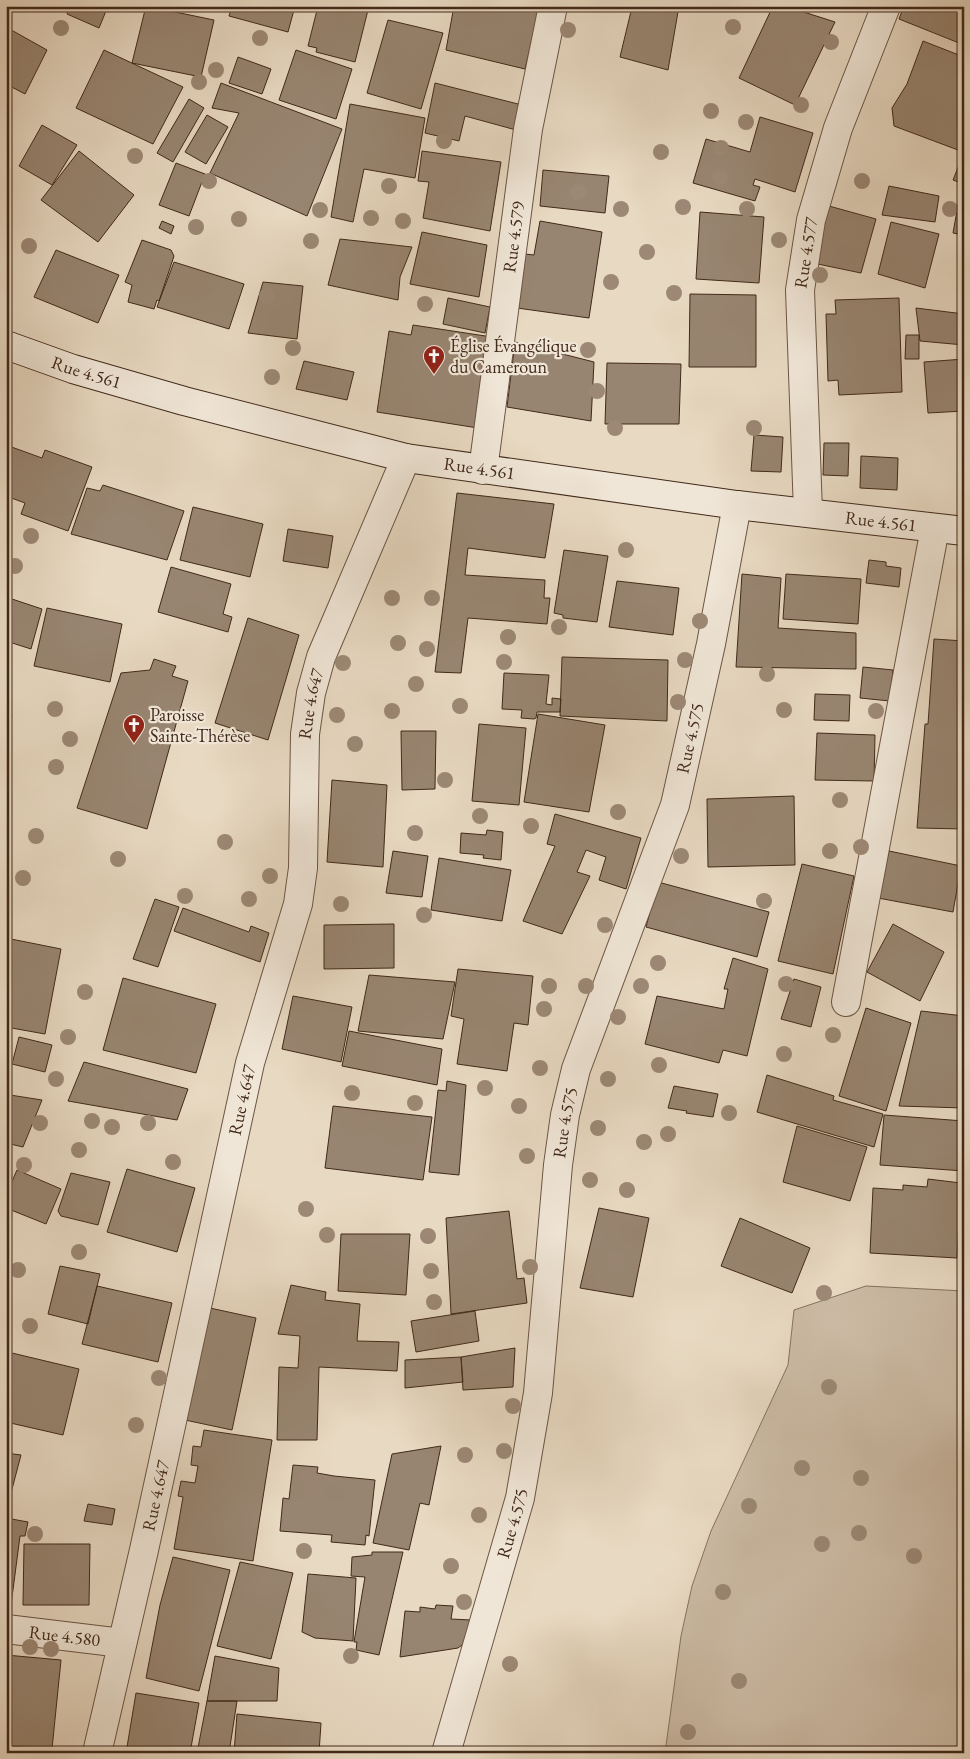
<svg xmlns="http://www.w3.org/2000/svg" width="970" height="1759" viewBox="0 0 970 1759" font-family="'EB Garamond',serif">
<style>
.green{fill:#ccbba5;stroke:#867260}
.building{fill:#988571;stroke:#41291a}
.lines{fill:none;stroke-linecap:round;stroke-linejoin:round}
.minor-casing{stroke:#6b5544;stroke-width:30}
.secondary-casing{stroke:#41291a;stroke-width:30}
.minor{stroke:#f0e6d7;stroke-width:28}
.secondary{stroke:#f0e6d7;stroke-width:28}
.tree{fill:#9c8875}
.labels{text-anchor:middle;stroke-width:4.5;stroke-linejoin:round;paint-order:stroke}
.street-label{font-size:18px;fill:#41291a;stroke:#f0e6d7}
.poi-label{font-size:18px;fill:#41291a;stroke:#f0e6d7;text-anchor:start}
</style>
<rect width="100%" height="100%" fill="#e8d9c2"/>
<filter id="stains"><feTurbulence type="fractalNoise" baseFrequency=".004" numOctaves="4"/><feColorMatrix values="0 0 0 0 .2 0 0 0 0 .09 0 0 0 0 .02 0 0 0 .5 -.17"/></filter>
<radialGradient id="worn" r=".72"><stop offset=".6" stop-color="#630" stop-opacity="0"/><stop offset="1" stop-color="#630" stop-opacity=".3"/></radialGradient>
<path class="green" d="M866,1286L964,1291V1753H665L681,1636L692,1586L711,1531L788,1365L794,1310Z"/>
<path class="building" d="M70,6H108L99,28L67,14Z
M146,6L214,20L201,77L132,63Z
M232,6H295L288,32L229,16Z
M318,6H369L355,62L316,52L317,48L308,46Z
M454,6H540L525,69L446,50Z
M652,6H679L668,70L620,57L632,7L651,12Z
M773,6H785L835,22L795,105L739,78Z
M904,6H964V45L899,19Z
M388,20L443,33L421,109L367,93Z
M6,27L47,50L25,94L6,84Z
M923,41L964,57V135L958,150L894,126L892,108L907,84Z
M104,50L183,87L153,144L76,108Z
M296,50L352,69L336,119L279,100Z
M238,57L271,69L262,94L229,83Z
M221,83L342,129L307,216L210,173L239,113L212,108Z
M435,83L522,105L516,130L465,116L459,141L425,133Z
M189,99L204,108L173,162L157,153Z
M350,104L425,118L415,178L364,169L353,222L331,217Z
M207,115L228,127L206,164L185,152Z
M760,117L813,133L795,192L755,179L753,185L760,187L755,201L693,183L706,139L750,152Z
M42,125L77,145L52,185L19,166Z
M79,151L134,195L98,242L41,200Z
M422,151L501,162L490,231L423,218L429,182L418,181Z
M964,152V184L953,180Z
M176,163L205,174L189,216L159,205Z
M543,170L609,176L605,213L540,206Z
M889,186L939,196L935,222L882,215Z
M960,194H964V235L953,233Z
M829,206L876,219L861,273L813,263Z
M700,212L764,217L759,283L696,279Z
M162,221L174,226L171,234L159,228Z
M540,221L602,232L589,318L517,308L525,254L534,255Z
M891,222L939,234L925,288L878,274Z
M422,232L487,245L479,297L410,284Z
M340,239L412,247L400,277L398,300L328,285Z
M142,240L171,250L174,256L159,301L157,300L154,309L128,302L132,285L125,282Z
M56,250L119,275L98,323L34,297Z
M174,262L244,284L229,329L157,307Z
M263,282L303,286L297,339L248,333Z
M690,294L756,295V367H689Z
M448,298L490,307L485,333L443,324Z
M899,298L902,392L839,395L838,380L828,381L826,314H836L835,300Z
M916,308L964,314V345L920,341Z
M413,325L492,337L478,428L377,412L389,331L411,335Z
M906,335H919V359H905Z
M515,342L594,362L591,421L507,407Z
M964,359V411L928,413L924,362Z
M304,361L354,372L347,400L296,389Z
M607,363L681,364L679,424H605Z
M754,435L783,437L781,472L751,471Z
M824,443H849L848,476L823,475Z
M6,445L42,458L45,450L92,467L68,531L21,514L25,503L6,496Z
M861,456L898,458L897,490L860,488Z
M103,485L184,511L167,560L71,534L87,488L100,491Z
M457,493L554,504L545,558L468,548L465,575L545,580L544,598H550L547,624L468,618L461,673L435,672Z
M193,507L263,524L250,577L180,560Z
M288,529L333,536L328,568L283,561Z
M564,550L608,556L597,622L563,618V615L554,613Z
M869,560L886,562V566L901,568L899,587L866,583Z
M171,567L231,584L223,614L232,617L228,632L158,612Z
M742,574L781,578L778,628L856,633V669L736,667Z
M786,574L861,579L858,624L783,619Z
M617,581L679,588L673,635L609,627Z
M12,599L42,609L31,649L6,641V616Z
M47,608L122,624L110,682L34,666Z
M248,618L299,635L268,740L215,723Z
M934,639L964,641V829L917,828L925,724H928Z
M562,657L668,660L667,721L560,716Z
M154,659L176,666L172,676L188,681L147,829L77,808L121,673L150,670Z
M863,667L893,670L890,701L860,698Z
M504,673L549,675L546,704L552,705V698L561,699L560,712H537L536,718L534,719L521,718L522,710L502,709Z
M815,694L850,695L849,721L814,720Z
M538,714L605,725L589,812L524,802Z
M6,715L12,716L6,744Z
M479,724L526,728L519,805L472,801Z
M401,731H436L435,789L402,790Z
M817,733L875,735L874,781L815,780Z
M332,780L387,785L383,867L327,862Z
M794,796L795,865L708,867L707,799Z
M555,814L641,838L626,889L599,880L606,857L586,850L577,872L590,876L562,934L523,921L555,846L547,844Z
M487,830L503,832L501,860L483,858L484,855L460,853L461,833L486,835Z
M393,851L428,856L422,897L386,893Z
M889,851L961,866L953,912L878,898Z
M439,858L511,870L502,921L431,910Z
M802,864L854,876L833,974L778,961Z
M658,882L769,912L757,957L646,927Z
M155,899L179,907L158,967L133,959Z
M183,908L249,932L251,926L269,933L260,962L174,931Z
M394,924V968L324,969V925Z
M893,924L944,952L920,1001L867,972Z
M6,938L61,949L45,1034L6,1027Z
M733,958L768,969L747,1056L723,1050L719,1063L645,1044L657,996L724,1009L728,989H724Z
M458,969L533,976L528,1025L514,1023L507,1071L457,1064L464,1019L451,1016Z
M369,975L455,982L443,1039L358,1031Z
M123,978L216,1004L196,1073L103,1050Z
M794,979L821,987L811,1027L781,1019Z
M293,996L352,1007L341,1062L282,1049Z
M866,1008L911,1023L886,1111L839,1096Z
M921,1011L964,1016V1108L899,1106Z
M349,1031L442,1049L437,1085L342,1066Z
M19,1037L52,1045L45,1072L12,1064Z
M84,1062L188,1089L177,1120L68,1101Z
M767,1075L834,1096L833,1100L883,1114L874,1147L757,1112Z
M447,1081L466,1085L459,1175L429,1172L438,1090L446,1091Z
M674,1086L718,1094L713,1117L686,1113L687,1111L668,1108Z
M10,1095L42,1100L23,1147L6,1143V1109Z
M333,1106L432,1117L423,1180L325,1168Z
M884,1115L964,1121V1171L880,1165Z
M797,1126L867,1147L850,1201L783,1182Z
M127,1169L195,1188L177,1252L107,1232Z
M17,1170L61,1189L46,1224L6,1208V1195Z
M71,1173L110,1182L98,1225L61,1216L58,1211Z
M928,1179L961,1183L957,1258L870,1253L873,1188L903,1190V1185L927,1187Z
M599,1208L649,1218L633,1297L580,1288Z
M509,1211L517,1279L524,1278L527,1303L451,1314L446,1218Z
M740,1218L810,1248L792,1293L721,1266Z
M341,1234H410L406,1295L338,1291Z
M60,1266L100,1274L88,1324L48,1314Z
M291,1285L326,1292L325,1300L360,1304L357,1341L399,1342L397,1371L319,1367L317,1440H277L279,1367L298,1368L300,1336L278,1334Z
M97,1286L172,1303L158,1362L82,1344Z
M210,1308L256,1318L232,1430L185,1420Z
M475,1311L479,1341L416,1352L411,1321Z
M515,1348L513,1387L463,1390L461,1357Z
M12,1353L79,1369L63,1435L6,1422V1373Z
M461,1357L463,1382L405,1388V1360Z
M204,1430L272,1440L253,1561L174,1549L183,1497L178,1496L181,1481L195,1483L198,1466L191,1465L193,1446L201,1447Z
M441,1446L429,1505L420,1503L409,1550L373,1543L392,1454Z
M6,1453L21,1455L7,1508H6Z
M293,1465L318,1467L317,1473L334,1476L375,1480L369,1536L366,1535L365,1545L331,1542L332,1535L280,1531L283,1498L289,1499Z
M88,1504L115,1509L112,1525L84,1521Z
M6,1518L28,1522L25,1536H20L11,1605H6Z
M24,1544H90L89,1605H23Z
M372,1552H403L379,1655L356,1650L357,1642H354L365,1577L351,1576L352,1557L372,1555Z
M173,1557L230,1570L199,1691L146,1678L160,1605Z
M240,1562L293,1573L271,1659L217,1646Z
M308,1574L356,1578L353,1641L315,1638L302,1632Z
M436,1605L453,1606L451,1619L471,1620L466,1642L458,1648L400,1657L405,1611L420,1612V1607L435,1609Z
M6,1655L61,1660L52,1749L6,1746Z
M215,1656L279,1668L277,1701H207Z
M136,1693L199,1703L190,1753H126Z
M207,1701H237L229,1753H197Z
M237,1714L321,1723L319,1753H234Z
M326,1748L369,1753H325Z"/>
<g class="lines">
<g class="minor-casing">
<g id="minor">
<path id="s1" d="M483,470L528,129L553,6"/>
<path id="s2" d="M808,512L800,290L811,220L838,128L886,6"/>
<path d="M846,1002L935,528"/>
<path id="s3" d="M6,1629L122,1643"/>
<path id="s4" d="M97,1753L144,1550L250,1063L298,904L303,868L305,734L311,693L321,657L406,458"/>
<path id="s5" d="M446,1753L520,1498L538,1393L558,1165L565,1115L576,1069L675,805L711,644L737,505"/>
</g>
</g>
<g class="secondary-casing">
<g id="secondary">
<path id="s6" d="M6,345L73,369L184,401L406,458L737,505L964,531"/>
</g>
</g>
<use href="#minor" class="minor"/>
<use href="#secondary" class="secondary"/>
</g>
<g class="tree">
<circle cx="733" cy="27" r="8"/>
<circle cx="61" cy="28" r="8"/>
<circle cx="568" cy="30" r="8"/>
<circle cx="260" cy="38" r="8"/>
<circle cx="831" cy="42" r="8"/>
<circle cx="216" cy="70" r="8"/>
<circle cx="199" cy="82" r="8"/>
<circle cx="801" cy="105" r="8"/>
<circle cx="711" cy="111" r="8"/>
<circle cx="746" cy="122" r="8"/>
<circle cx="444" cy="141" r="8"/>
<circle cx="721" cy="148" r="8"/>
<circle cx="661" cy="152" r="8"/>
<circle cx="135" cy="156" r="8"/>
<circle cx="720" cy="177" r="8"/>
<circle cx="209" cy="181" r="8"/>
<circle cx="862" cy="181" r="8"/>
<circle cx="389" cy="186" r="8"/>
<circle cx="578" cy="192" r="8"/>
<circle cx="683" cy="207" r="8"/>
<circle cx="621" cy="209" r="8"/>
<circle cx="747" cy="209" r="8"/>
<circle cx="950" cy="209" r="8"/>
<circle cx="320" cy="210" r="8"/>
<circle cx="371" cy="218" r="8"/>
<circle cx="239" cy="219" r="8"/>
<circle cx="403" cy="221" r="8"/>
<circle cx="196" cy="227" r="8"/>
<circle cx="779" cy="240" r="8"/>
<circle cx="311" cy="241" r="8"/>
<circle cx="29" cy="246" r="8"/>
<circle cx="647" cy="252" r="8"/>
<circle cx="820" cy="275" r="8"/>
<circle cx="611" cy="282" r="8"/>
<circle cx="674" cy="293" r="8"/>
<circle cx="267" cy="296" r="8"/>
<circle cx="425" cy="304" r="8"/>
<circle cx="293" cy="348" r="8"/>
<circle cx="588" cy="350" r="8"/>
<circle cx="272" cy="377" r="8"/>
<circle cx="597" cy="391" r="8"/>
<circle cx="615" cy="428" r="8"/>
<circle cx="754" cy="428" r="8"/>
<circle cx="31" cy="536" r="8"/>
<circle cx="626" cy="550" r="8"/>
<circle cx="15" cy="566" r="8"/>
<circle cx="392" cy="598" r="8"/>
<circle cx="432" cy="598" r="8"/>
<circle cx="700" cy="621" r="8"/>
<circle cx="559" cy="627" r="8"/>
<circle cx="508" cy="637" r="8"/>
<circle cx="398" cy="643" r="8"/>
<circle cx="427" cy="649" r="8"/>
<circle cx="685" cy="660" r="8"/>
<circle cx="504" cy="662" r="8"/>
<circle cx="343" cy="663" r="8"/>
<circle cx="767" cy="674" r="8"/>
<circle cx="416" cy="684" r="8"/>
<circle cx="678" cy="702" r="8"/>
<circle cx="460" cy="706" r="8"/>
<circle cx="55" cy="709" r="8"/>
<circle cx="784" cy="710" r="8"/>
<circle cx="392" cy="711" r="8"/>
<circle cx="876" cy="711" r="8"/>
<circle cx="337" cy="715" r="8"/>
<circle cx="70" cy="739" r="8"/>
<circle cx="355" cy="744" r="8"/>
<circle cx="56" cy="767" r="8"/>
<circle cx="445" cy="780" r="8"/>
<circle cx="840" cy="800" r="8"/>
<circle cx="618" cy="812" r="8"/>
<circle cx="480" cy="816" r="8"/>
<circle cx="531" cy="826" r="8"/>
<circle cx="415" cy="833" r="8"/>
<circle cx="36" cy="836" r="8"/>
<circle cx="225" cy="842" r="8"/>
<circle cx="861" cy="847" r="8"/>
<circle cx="830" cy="851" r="8"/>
<circle cx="681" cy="856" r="8"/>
<circle cx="118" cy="859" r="8"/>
<circle cx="270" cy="876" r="8"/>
<circle cx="23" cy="878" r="8"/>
<circle cx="185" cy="896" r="8"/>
<circle cx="249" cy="899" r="8"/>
<circle cx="764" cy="901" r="8"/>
<circle cx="341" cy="904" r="8"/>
<circle cx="424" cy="915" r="8"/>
<circle cx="605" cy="925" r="8"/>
<circle cx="658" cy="963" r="8"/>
<circle cx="786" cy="984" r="8"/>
<circle cx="549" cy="986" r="8"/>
<circle cx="586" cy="986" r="8"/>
<circle cx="641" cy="986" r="8"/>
<circle cx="85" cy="992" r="8"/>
<circle cx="544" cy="1009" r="8"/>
<circle cx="618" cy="1017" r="8"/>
<circle cx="833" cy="1035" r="8"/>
<circle cx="68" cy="1037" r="8"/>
<circle cx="784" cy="1054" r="8"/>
<circle cx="659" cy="1065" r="8"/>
<circle cx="540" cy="1068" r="8"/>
<circle cx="56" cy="1079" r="8"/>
<circle cx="608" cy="1079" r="8"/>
<circle cx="485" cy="1088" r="8"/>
<circle cx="352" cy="1093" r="8"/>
<circle cx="415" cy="1103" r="8"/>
<circle cx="519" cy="1106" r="8"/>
<circle cx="729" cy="1113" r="8"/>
<circle cx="92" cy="1121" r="8"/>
<circle cx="40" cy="1123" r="8"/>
<circle cx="148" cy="1123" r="8"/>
<circle cx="112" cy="1127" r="8"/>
<circle cx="598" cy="1128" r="8"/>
<circle cx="668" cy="1134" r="8"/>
<circle cx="644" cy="1142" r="8"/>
<circle cx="79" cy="1150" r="8"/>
<circle cx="527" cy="1156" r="8"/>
<circle cx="173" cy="1162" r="8"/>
<circle cx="24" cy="1165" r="8"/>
<circle cx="590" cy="1180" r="8"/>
<circle cx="627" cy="1190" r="8"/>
<circle cx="306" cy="1209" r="8"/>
<circle cx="327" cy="1235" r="8"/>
<circle cx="428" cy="1236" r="8"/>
<circle cx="79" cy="1252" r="8"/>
<circle cx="530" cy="1267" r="8"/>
<circle cx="18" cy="1270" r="8"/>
<circle cx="431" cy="1271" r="8"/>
<circle cx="824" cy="1293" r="8"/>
<circle cx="434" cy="1302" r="8"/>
<circle cx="30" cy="1326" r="8"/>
<circle cx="159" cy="1378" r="8"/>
<circle cx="829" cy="1387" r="8"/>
<circle cx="513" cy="1406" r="8"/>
<circle cx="136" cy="1425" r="8"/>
<circle cx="504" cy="1451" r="8"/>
<circle cx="465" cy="1455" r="8"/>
<circle cx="802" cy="1468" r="8"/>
<circle cx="861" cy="1478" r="8"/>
<circle cx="749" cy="1506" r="8"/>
<circle cx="479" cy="1515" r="8"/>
<circle cx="859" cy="1533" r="8"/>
<circle cx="35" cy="1534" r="8"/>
<circle cx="822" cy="1544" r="8"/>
<circle cx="304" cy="1551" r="8"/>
<circle cx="914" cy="1556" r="8"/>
<circle cx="451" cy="1566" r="8"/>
<circle cx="723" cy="1592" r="8"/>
<circle cx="464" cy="1602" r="8"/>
<circle cx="30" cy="1647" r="8"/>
<circle cx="51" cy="1649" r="8"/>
<circle cx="351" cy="1656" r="8"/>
<circle cx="510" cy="1664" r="8"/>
<circle cx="739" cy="1681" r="8"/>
<circle cx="688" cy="1732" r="8"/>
</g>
<defs>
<g id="church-pin" transform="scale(1.125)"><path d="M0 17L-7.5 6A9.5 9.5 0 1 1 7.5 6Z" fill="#8f2418" stroke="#f0e6d7"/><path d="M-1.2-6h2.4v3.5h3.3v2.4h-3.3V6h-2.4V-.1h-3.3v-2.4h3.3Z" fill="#fff"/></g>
</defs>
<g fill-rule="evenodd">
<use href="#church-pin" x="434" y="356"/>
<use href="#church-pin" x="134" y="725"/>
</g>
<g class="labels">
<g class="street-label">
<text dy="6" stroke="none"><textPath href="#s1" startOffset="235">Rue 4.579</textPath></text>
<text dy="6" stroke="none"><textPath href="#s2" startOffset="260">Rue 4.577</textPath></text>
<text dy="6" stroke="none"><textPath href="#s6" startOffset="85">Rue 4.561</textPath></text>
<text dy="6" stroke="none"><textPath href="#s6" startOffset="490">Rue 4.561</textPath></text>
<text dy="6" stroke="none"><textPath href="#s6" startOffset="895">Rue 4.561</textPath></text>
<text dy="6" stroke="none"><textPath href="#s4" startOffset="1074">Rue 4.647</textPath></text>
<text dy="6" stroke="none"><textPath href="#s5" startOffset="1049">Rue 4.575</textPath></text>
<text dy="6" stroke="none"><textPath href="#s4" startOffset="669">Rue 4.647</textPath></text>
<text dy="6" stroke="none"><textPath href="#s5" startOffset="644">Rue 4.575</textPath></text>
<text dy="6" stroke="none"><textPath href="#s4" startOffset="264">Rue 4.647</textPath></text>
<text dy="6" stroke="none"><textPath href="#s5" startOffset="239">Rue 4.575</textPath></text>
<text dy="6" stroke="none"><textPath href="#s3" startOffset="59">Rue 4.580</textPath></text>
</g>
<g class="poi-label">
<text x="450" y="352">Église Évangélique<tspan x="450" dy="21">du Cameroun</tspan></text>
<text x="150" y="721">Paroisse<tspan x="150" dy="21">Sainte-Thérèse</tspan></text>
</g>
</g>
<rect width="970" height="1759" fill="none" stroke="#e8d9c2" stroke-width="25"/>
<rect x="8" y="8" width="955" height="1744" fill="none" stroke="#41291a" stroke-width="2.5"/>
<rect x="12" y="12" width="945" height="1734" fill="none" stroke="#41291a"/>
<rect width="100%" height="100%" filter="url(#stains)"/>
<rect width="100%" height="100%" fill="url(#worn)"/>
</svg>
